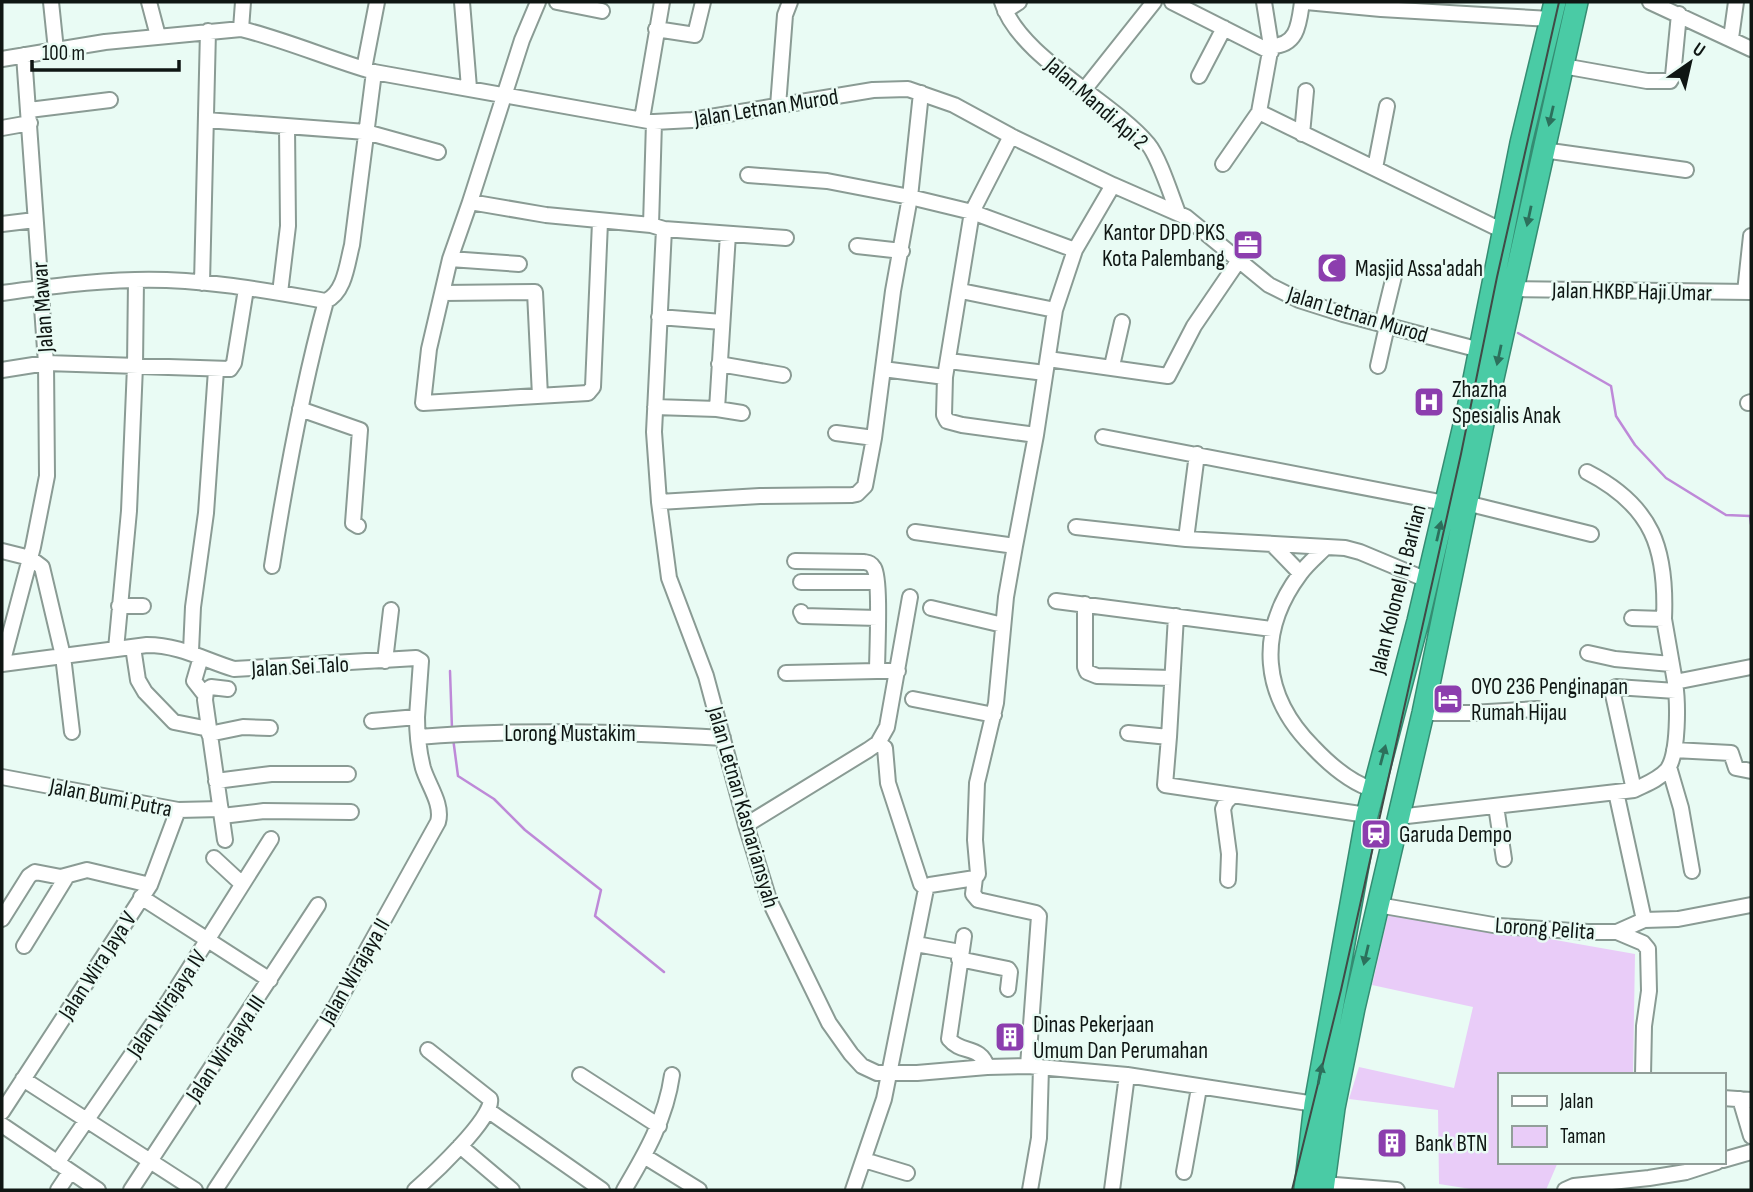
<svg xmlns="http://www.w3.org/2000/svg" width="1753" height="1192" viewBox="0 0 1753 1192" font-family="'Sofia Sans Condensed',sans-serif">
<style>
.green{fill:#e9ccf8}
.lines{fill:none;stroke-linecap:round;stroke-linejoin:round}
.stream{stroke:#be89d8;stroke-width:2.5}
.minor-casing{stroke:#8a9b94;stroke-width:18}
.highway-casing{stroke:#358c72;stroke-width:24}
.minor{stroke:#fff;stroke-width:14}
.highway{stroke:#4acba5;stroke-width:21}
.tram{stroke:#414a46;stroke-width:2}
.oneway{fill:#2c705c}
.labels{text-anchor:middle;stroke-width:5;stroke-linejoin:round;paint-order:stroke}
.street-label{font-size:23px;fill:#0f1613;stroke:#e9fbf4}
.poi-label{font-size:23px;fill:#0f1613;stroke:#e9fbf4;text-anchor:start}
</style>
<rect width="100%" height="100%" fill="#e9fbf4"/>
<path class="green" d="M1389,911L1635,954L1633,1075H1499V1162H1558L1546,1190H1477L1439,1184L1438,1110L1349,1099L1359,1067L1454,1088L1473,1007L1372,985Z"/>
<g class="lines">
<path class="stream" d="M1518,333L1611,386L1616,416L1635,445L1666,478L1726,515L1750,516L1751,524
M450,671L452,729
M453,738L458,776L494,799L525,830L601,890L595,916L664,972"/>
<g class="minor-casing">
<path id="minor" d="M51,2L56,50
M149,2L158,36
M462,2L469,88
M557,2L602,11
M1002,2C1018,56 1111,100 1148,144C1159,157 1171,195 1178,213
M1172,2L1271,52
M1306,2L1381,9L1551,19
M1650,2L1751,49
M1005,11L1019,2
M241,29L243,2
M656,29L695,35L703,2
M1731,38L1736,2
M1271,46C1298,46 1299,23 1302,2
M2,59L105,42L241,29C286,40 329,59 374,72L654,122L692,120L873,90L908,89L954,105L1011,136L1113,185L1186,217L1269,285L1299,300L1343,314L1480,350
M1563,66L1647,81H1670L1673,76L1679,14
M364,69L377,2
M1199,76L1224,28
M1084,90L1154,2
M778,106L785,15L790,2
M29,110L110,100
M1259,112L1503,231
M642,119L662,2
M206,120L366,132L438,152
M2,128L30,123
M1302,134L1306,91
M1011,136L972,212L945,377L944,415L947,421L962,425L1036,435
M1543,150L1686,170
M1223,164L1259,112L1271,46L1264,2
M1375,168L1387,106
M748,175L827,181L910,197L972,212L1075,250
M470,202L522,40L538,2
M600,222L593,387L588,393L423,403L429,349L450,259L470,202L546,215L651,225L664,229L786,238
M2,224L35,220
M651,225L654,122
M664,229L654,432L659,502L669,578L706,676L746,825L769,900L829,1023L851,1054L862,1066L877,1073H917L987,1067L1028,1066L1127,1075L1315,1104
M857,246L902,251
M450,259L519,264
M202,283L208,31
M1513,289L1751,292
M961,291L1055,310
M1745,292L1751,236
M2,293C46,287 90,281 135,280C198,278 263,290 326,301C345,292 347,264 352,245L374,72
M280,293L288,226L287,127
M443,293L535,292L540,396
M659,317L722,322
M1382,325L1395,272
M1048,359L1168,376L1194,326L1239,260
M949,361L1045,373
M719,364L783,375
M1112,366L1122,322
M1378,366L1387,326
M883,369L945,377
M2,370L46,363L230,369L234,363L246,289
M1748,403L1751,402
M655,407L717,409L728,234
M300,409L360,430L353,523L358,526
M717,409L742,413
M836,433L874,438
M1103,437L1445,503
M1587,472C1653,506 1667,549 1664,619
M659,502L760,496L852,495L857,494L865,486L874,438L893,291L910,197L921,93
M1466,503L1591,534
M1076,527L1186,539L1345,548L1360,552L1427,580
M915,532L1015,546L1036,435L1055,310L1075,250L1113,185
M1186,539L1197,454
M1273,545L1300,573
M1326,547C1317,556 1307,564 1300,574C1256,633 1262,696 1313,747C1329,764 1351,783 1374,790
M2,551L30,558L42,567L63,656L72,732
M795,561L864,562C869,563 871,563 874,568C881,579 877,653 877,671H898
M272,566C286,477 302,388 326,301
M801,582H876
M1056,601L1272,629
M1085,604V667L1087,672L1097,676L1172,678
M119,606H143
M931,608L1003,625
M801,612L803,616L878,618
M1632,618L1664,619L1675,682
M133,647L138,680L145,692L174,722L209,729
M116,649L129,511L135,366L136,280
M191,651L193,607L206,513L216,370
M1588,653L1615,659L1671,664
M201,657L194,681L205,695
M385,661L391,610
M2,664L33,547L47,476L46,363L24,55
M2,664L147,645C180,645 204,660 234,669L416,658L421,661L417,717L372,721
M786,673L877,671
M913,699L994,715
M1423,713H1471L1538,709
M1128,733L1169,737L1165,785L1367,815
M209,734L243,727L270,728
M418,737C519,729 621,732 723,738
M1169,737L1176,616
M878,743L885,748L888,783L921,884L926,889
M1674,750L1731,753L1736,768L1751,771
M1669,767L1681,808L1692,871
M2,777L178,810L221,809
M216,781L271,774H348
M1634,790L1612,690L1616,687L1676,691
M1616,792L1644,920
M1496,806L1504,859
M222,816L264,811L351,812
M1398,817L1634,790C1646,784 1658,780 1667,770C1679,754 1678,702 1675,682L1751,667
M746,825L868,750L878,743L887,727L910,597
M225,840L205,700L206,691L211,687L228,689
M214,858L241,883
M975,878L973,894L978,900L1036,913L1039,916L1028,1066
M1228,880L1229,854L1223,809L1226,802L1233,795
M141,897L270,980
M1378,905L1499,926L1588,932H1617L1644,920L1678,919L1751,905
M2,919L29,876L35,872L61,877L87,870L150,885
M1617,932L1643,943L1648,949L1649,991L1644,1026L1643,1075
M964,936L949,1039C961,1054 981,1045 987,1067
M916,944L960,952
M24,946L67,876
M959,959L1008,969L1010,972L1008,989
M580,1075L659,1126
M23,1079L195,1190
M1723,1098L1751,1100
M1740,1099L1751,1136
M489,1111L602,1190
M2,1112L150,885L178,810
M2,1125L98,1190
M460,1146L512,1190
M644,1156L699,1190
M864,1160L907,1173
M1723,1160L1751,1152
M57,1163L170,999L271,839
M1184,1172L1199,1088
M1323,1184L1397,1190
M58,1190L70,1172
M131,1190L318,905
M215,1190L332,1013L438,822C443,804 428,785 423,768C419,752 417,734 417,717
M415,1190C430,1177 495,1117 490,1099L428,1050
M624,1190C646,1153 666,1118 672,1075
M853,1190L884,1099L926,889L930,885L975,878L978,874L975,840L977,783L996,703L1006,597L1015,546
M1030,1190L1039,1138L1041,1067
M1112,1190L1127,1075
M1565,1190L1574,1186L1649,1178L1686,1172L1717,1162"/>
</g>
<g class="highway-casing">
<path id="highway" d="M1305,1190L1315,1104L1367,815L1418,621L1469,404L1521,143L1555,2
M1323,1190L1334,1108L1354,1008L1423,713L1485,414L1577,2"/>
</g>
<use href="#minor" class="minor"/>
<use href="#highway" class="highway"/>
<path class="tram" d="M1292,1190L1341,990L1461,454L1497,277L1559,2"/>
</g>
<defs><path id="oneway-solid" d="M-6-.8H1V-3.2L6.5 0L1 3.2V.8H-6Z" transform="scale(1.75)"/></defs>
<g class="oneway">
<use href="#oneway-solid" transform="translate(1551 116) rotate(103)"/>
<use href="#oneway-solid" transform="translate(1529 216) rotate(102)"/>
<use href="#oneway-solid" transform="translate(1499 355) rotate(102)"/>
<use href="#oneway-solid" transform="translate(1439 531) rotate(-77)"/>
<use href="#oneway-solid" transform="translate(1383 755) rotate(-75)"/>
<use href="#oneway-solid" transform="translate(1366 955) rotate(103)"/>
<use href="#oneway-solid" transform="translate(1320 1074) rotate(-80)"/>
</g>
<defs>
<g id="office-square" transform="scale(1.575)"><rect x="-9" y="-9" width="18" height="18" rx="4" fill="#8c3eae" stroke="#e9fbf4"/><path d="M-6-3h4V-5.5h4V-3h4V5H-6ZM-1-4.5V-3h2v-1.5ZM-6 0V1H6V0Z" fill="#fff"/></g>
<g id="mosque-square" transform="scale(1.575)"><rect x="-9" y="-9" width="18" height="18" rx="4" fill="#8c3eae" stroke="#e9fbf4"/><path d="M3.5-4.9A6 6 0 1 0 3.5 4.9A5 5 0 1 1 3.5-4.9Z" fill="#fff"/></g>
<g id="hospital-square" transform="scale(1.575)"><rect x="-9" y="-9" width="18" height="18" rx="4" fill="#8c3eae" stroke="#e9fbf4"/><path d="M-5-5h3v3.5h4V-5h3V5h-3V1.5h-4V5h-3Z" fill="#fff"/></g>
<g id="hotel-square" transform="scale(1.575)"><rect x="-9" y="-9" width="18" height="18" rx="4" fill="#8c3eae" stroke="#e9fbf4"/><path d="M-6-4.5h1.5V1H6V5H4.5V3h-9V5H-6ZM-4 0a1.8 1.8 0 1 1 3.6 0ZM.5 0V-2.5h3Q6-2.5 6 0Z" fill="#fff"/></g>
<g id="station-square" transform="scale(1.575)"><rect x="-9" y="-9" width="18" height="18" rx="4" fill="#8c3eae" stroke="#e9fbf4"/><path d="M-3-6H3Q5-6 5-4V2Q5 4 3 4L4.5 6H3L1.5 4h-3L-3 6H-4.5L-3 4Q-5 4-5 2V-4Q-5-6-3-6ZM-3.5-4v3h7v-3ZM-3.5 1v1.5H-2V1ZM2 1v1.5H3.5V1Z" fill="#fff"/></g>
<g id="building-square" transform="scale(1.575)"><rect x="-9" y="-9" width="18" height="18" rx="4" fill="#8c3eae" stroke="#e9fbf4"/><path d="M-4-6H4V6H1V3H-1V6H-4ZM-2.5-4.3h1.7v1.8h-1.7ZM.8-4.3h1.7v1.8H.8ZM-2.5-1h1.7V.8h-1.7ZM.8-1h1.7V.8H.8Z" fill="#fff"/></g>
</defs>
<g fill-rule="evenodd">
<use href="#office-square" x="1248" y="245"/>
<use href="#mosque-square" x="1332" y="268"/>
<use href="#hospital-square" x="1429" y="402"/>
<use href="#hotel-square" x="1448" y="699"/>
<use href="#station-square" x="1376" y="834"/>
<use href="#building-square" x="1010" y="1037"/>
<use href="#building-square" x="1392" y="1143"/>
</g>
<g class="labels">
<g class="street-label">
<text transform="translate(1097 103) rotate(41)" y="8">Jalan Mandi Api 2</text>
<text transform="translate(766 107) rotate(-9)" y="8">Jalan Letnan Murod</text>
<text transform="translate(1632 291) rotate(1)" y="8">Jalan HKBP Haji Umar</text>
<text transform="translate(42 307) rotate(-94)" y="8">Jalan Mawar</text>
<text transform="translate(1358 314) rotate(17)" y="8">Jalan Letnan Murod</text>
<text transform="translate(1397 589) rotate(-76)" y="8">Jalan Kolonel H. Barlian</text>
<text transform="translate(300 666) rotate(-3)" y="8">Jalan Sei Talo</text>
<text x="570" y="741">Lorong Mustakim</text>
<text transform="translate(111 797) rotate(11)" y="8">Jalan Bumi Putra</text>
<text transform="translate(744 807) rotate(74)" y="8">Jalan Letnan Kasnariansyah</text>
<text transform="translate(1545 928) rotate(4)" y="8">Lorong Pelita</text>
<text transform="translate(97 965) rotate(-57)" y="8">Jalan Wira Jaya V</text>
<text transform="translate(354 971) rotate(-60)" y="8">Jalan Wirajaya II</text>
<text transform="translate(166 1003) rotate(-56)" y="8">Jalan Wirajaya IV</text>
<text transform="translate(225 1048) rotate(-56)" y="8">Jalan Wirajaya III</text>
</g>
<g class="poi-label">
<text x="1225" y="240" text-anchor="end">Kantor DPD PKS<tspan x="1225" dy="26">Kota Palembang</tspan></text>
<text x="1355" y="276">Masjid Assa'adah</text>
<text x="1452" y="397">Zhazha<tspan x="1452" dy="26">Spesialis Anak</tspan></text>
<text x="1471" y="694">OYO 236 Penginapan<tspan x="1471" dy="26">Rumah Hijau</tspan></text>
<text x="1399" y="842">Garuda Dempo</text>
<text x="1033" y="1032">Dinas Pekerjaan<tspan x="1033" dy="26">Umum Dan Perumahan</tspan></text>
<text x="1415" y="1151">Bank BTN</text>
</g>
</g>
<rect width="1753" height="1192" fill="none" stroke="#0f1613" stroke-width="7"/>
<rect x="1498" y="1073" width="228" height="91" fill="#e9fbf4" stroke="#929f9a" stroke-width="2"/>
<rect x="1512" y="1096" width="35" height="10" fill="#ffffff" stroke="#929f9a" stroke-width="2"/>
<text x="1560" y="1108" font-size="21" fill="#0f1613">Jalan</text>
<rect x="1512" y="1126" width="35" height="21" fill="#e9ccf8" stroke="#929f9a" stroke-width="2"/>
<text x="1560" y="1143" font-size="21" fill="#0f1613">Taman</text>
<g transform="translate(1690 63) rotate(34)" stroke="#e9fbf4" stroke-width="5" paint-order="stroke">
<path d="M0-5L12 26L0 18L-12 26Z" fill="#0f1613"/>
<text y="-10" font-size="19" font-weight="bold" text-anchor="middle" fill="#0f1613">U</text>
</g>
<path d="M32 60v10h147v-10" fill="none" stroke="#0f1613" stroke-width="3.5"/>
<text x="42" y="60" font-size="21" fill="#0f1613" stroke="#e9fbf4" stroke-width="5" paint-order="stroke">100 m</text>
</svg>
